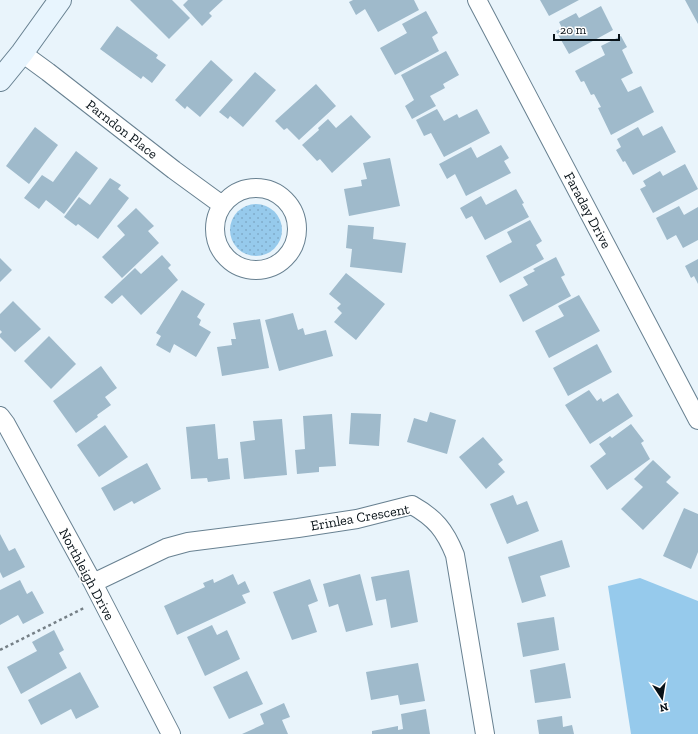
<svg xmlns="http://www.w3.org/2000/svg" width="698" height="734" viewBox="0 0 698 734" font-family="'Zilla Slab',serif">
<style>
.grass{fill:url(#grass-dots)}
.park{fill:#96caec}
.building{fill:#9fbacb}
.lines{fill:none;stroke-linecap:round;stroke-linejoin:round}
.street-casing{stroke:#688191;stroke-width:20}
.secondary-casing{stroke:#688191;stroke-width:24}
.path{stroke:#768087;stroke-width:2.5;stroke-dasharray:3 3;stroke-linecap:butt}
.street{stroke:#fff;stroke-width:18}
.secondary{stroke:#e8f5fe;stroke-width:22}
.labels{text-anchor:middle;stroke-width:3;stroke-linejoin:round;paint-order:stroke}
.street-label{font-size:14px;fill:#081218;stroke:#fff}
</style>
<defs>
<pattern id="grass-dots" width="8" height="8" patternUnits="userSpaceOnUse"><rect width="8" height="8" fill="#96caec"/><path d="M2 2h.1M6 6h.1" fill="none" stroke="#80acca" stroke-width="1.8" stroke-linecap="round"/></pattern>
</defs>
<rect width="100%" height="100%" fill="#e9f4fb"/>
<path class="grass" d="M230 230a26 26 0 1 1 52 0a26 26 0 1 1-52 0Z"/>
<path class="park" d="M640,578L698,601V734H631L608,586Z"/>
<path class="building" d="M130,0H172L190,18L169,39Z
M188,0H223L209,13L212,16L202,26L183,5Z
M353,0H414L419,10L378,32L365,9L356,15L349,2Z
M540,0H579L549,16Z
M685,0H698V24Z
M601,6L613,30L569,54L556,31L562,28L559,22L576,13L579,18Z
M426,11L438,33L432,37L439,51L395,75L380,48L407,33L402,24Z
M117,26L158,55L156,58L166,65L152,83L143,76L141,79L100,49Z
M621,36L627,47L622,50L633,73L621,79L628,92L641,86L654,112L611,135L598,108L601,107L594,94L591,95L584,81L581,82L575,71L605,55L601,46Z
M446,51L459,75L443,84L445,88L430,96L436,106L412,119L405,106L414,100L401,75Z
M211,60L233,80L200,117L187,106L185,109L175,100Z
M255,72L276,90L243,127L230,116L228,119L219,112Z
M316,84L336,106L299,140L287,128L284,130L275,121Z
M437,109L444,121L457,114L459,118L477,109L490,133L444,157L431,133L424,136L416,120Z
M351,115L371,137L332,173L320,159L317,161L302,145L319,130L318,128L328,119L336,128Z
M662,126L676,152L633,175L625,161L623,162L616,150L621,147L617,139L638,127L643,136Z
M35,127L58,145L29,184L6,166Z
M501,145L509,158L504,161L511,173L466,196L455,174L447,179L439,164L471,147L477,158Z
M76,151L98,168L64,214L46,200L39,209L24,198L42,175L53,182Z
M390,158L400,206L349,216L344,189L362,186L361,180L367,179L363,163Z
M685,164L698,189L653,213L640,189L646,186L643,181L660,171L663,176Z
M110,178L121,185L118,189L129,198L98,239L78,224L76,226L64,217L79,197L90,205Z
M516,189L524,203L522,204L529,217L485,240L472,216L466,219L460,208L481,196L486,205Z
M679,206L684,215L698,207V240L683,248L676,235L667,240L656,218Z
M136,208L154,226L148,231L159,243L122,278L102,257L125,235L117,226Z
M530,220L542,241L536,245L544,259L500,283L486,256L512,242L507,232Z
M348,225L374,227L373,239L406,243L402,273L350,267L352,249L346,248Z
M162,255L171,265L168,268L178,280L141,315L122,295L112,304L104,297L135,268L141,274Z
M556,257L565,275L561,277L571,296L523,322L509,295L528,285L523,277L535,271L533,269Z
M0,258L12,270L0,282Z
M698,259V284L694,276L691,278L685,266Z
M346,273L385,304L356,340L334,322L342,313L337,308L341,304L329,294Z
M182,290L205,304L197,317L201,320L199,325L211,332L196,357L174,344L170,353L156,345L161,336L156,333Z
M579,295L600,331L549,358L535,331L564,316L558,306Z
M13,301L41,329L15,352L0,337V334L2,332L0,330V314Z
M293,313L298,330L303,328L305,335L326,330L333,356L279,371L265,320Z
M260,319L269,368L222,376L217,347L232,345L231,339H236L233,323Z
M49,336L76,364L51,389L24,361Z
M597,344L612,372L568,396L553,368Z
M101,366L117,388L105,397L111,405L97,415L98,417L76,433L53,401Z
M589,390L597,401L601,398L603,402L618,393L633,416L590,444L565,405Z
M430,412L456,420L447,454L407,442L414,418L427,422Z
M351,413L381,414L379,446L349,444Z
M332,414L336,466L319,467V472L297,474L295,450L305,449L303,416Z
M282,419L287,475L244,479L240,442L255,440L253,421Z
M215,424L218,459L228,458L230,479L208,482L207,478L191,479L186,427Z
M631,424L644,441L641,443L650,459L607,490L590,466L606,454L599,444L610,436L612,438Z
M105,425L128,457L99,477L77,445Z
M483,437L503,460L498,464L505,472L486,489L459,457Z
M653,460L671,477L666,482L679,493L643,530L621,509L643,487L634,479Z
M147,463L161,489L134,504L132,501L114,511L101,488Z
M513,495L517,505L527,501L539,531L507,544L490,504Z
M684,508L698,514V552L691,569L663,556Z
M0,534L9,551L15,548L25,567L3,578L0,572Z
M562,540L570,567L540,576L546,596L522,603L508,557Z
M409,570L418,622L391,628L386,599L376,601L371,577Z
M233,574L238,585L245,581L250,592L242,595L246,603L177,635L164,606L205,587L203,583L213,579L214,583Z
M360,574L373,625L346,632L338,604L329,607L323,584Z
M310,579L318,601L308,605L317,632L292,640L273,592Z
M20,580L27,594L32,591L44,613L23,624L18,615L0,625V590Z
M554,617L559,650L523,657L517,623Z
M212,625L217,635L227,630L240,659L205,676L187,637Z
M54,630L64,650L59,653L67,668L21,694L7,667L37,651L32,642Z
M418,663L425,701L400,705L398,695L371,700L366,672Z
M565,663L571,698L535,703L530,670Z
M247,671L263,704L229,719L213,687Z
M80,672L99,707L76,719L71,709L41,725L28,700Z
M284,703L290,717L282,720L288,734H242L264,724L260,714Z
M426,709L430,734H372V731L398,726V730L403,729L401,714Z
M562,716L563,727L572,725L574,734H539L537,720Z"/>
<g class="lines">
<g class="street-casing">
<path id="street" d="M477,0L698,420
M22,53L48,72L174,170L222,205
M215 229a41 41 0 1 1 82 0a41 41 0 1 1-82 0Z
M0,416L6,424L93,583L171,734
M93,583L166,548L188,542L298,528L357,519L412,505C435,518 445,530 455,555L485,734"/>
</g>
<g class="secondary-casing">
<path id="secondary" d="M0,80L22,53L60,0"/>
</g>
<path class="path" d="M0,650L84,608"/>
<use href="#street" class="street"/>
<use href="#secondary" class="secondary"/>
</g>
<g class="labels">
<g class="street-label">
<text transform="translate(122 129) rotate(38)" y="5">Parndon Place</text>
<text transform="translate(588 210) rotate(62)" y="5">Faraday Drive</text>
<text transform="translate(360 517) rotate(-10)" y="5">Erinlea Crescent</text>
<text transform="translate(87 574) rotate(62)" y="5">Northleigh Drive</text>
</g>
</g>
<g transform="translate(662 698) rotate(168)" stroke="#ffffff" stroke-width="3" paint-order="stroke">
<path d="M0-3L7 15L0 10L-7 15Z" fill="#081218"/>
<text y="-6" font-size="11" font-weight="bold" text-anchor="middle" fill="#081218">N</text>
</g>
<path d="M554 34v6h65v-6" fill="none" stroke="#081218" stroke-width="2"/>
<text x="560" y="34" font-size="12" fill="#081218" stroke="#ffffff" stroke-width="3" paint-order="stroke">20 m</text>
</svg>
